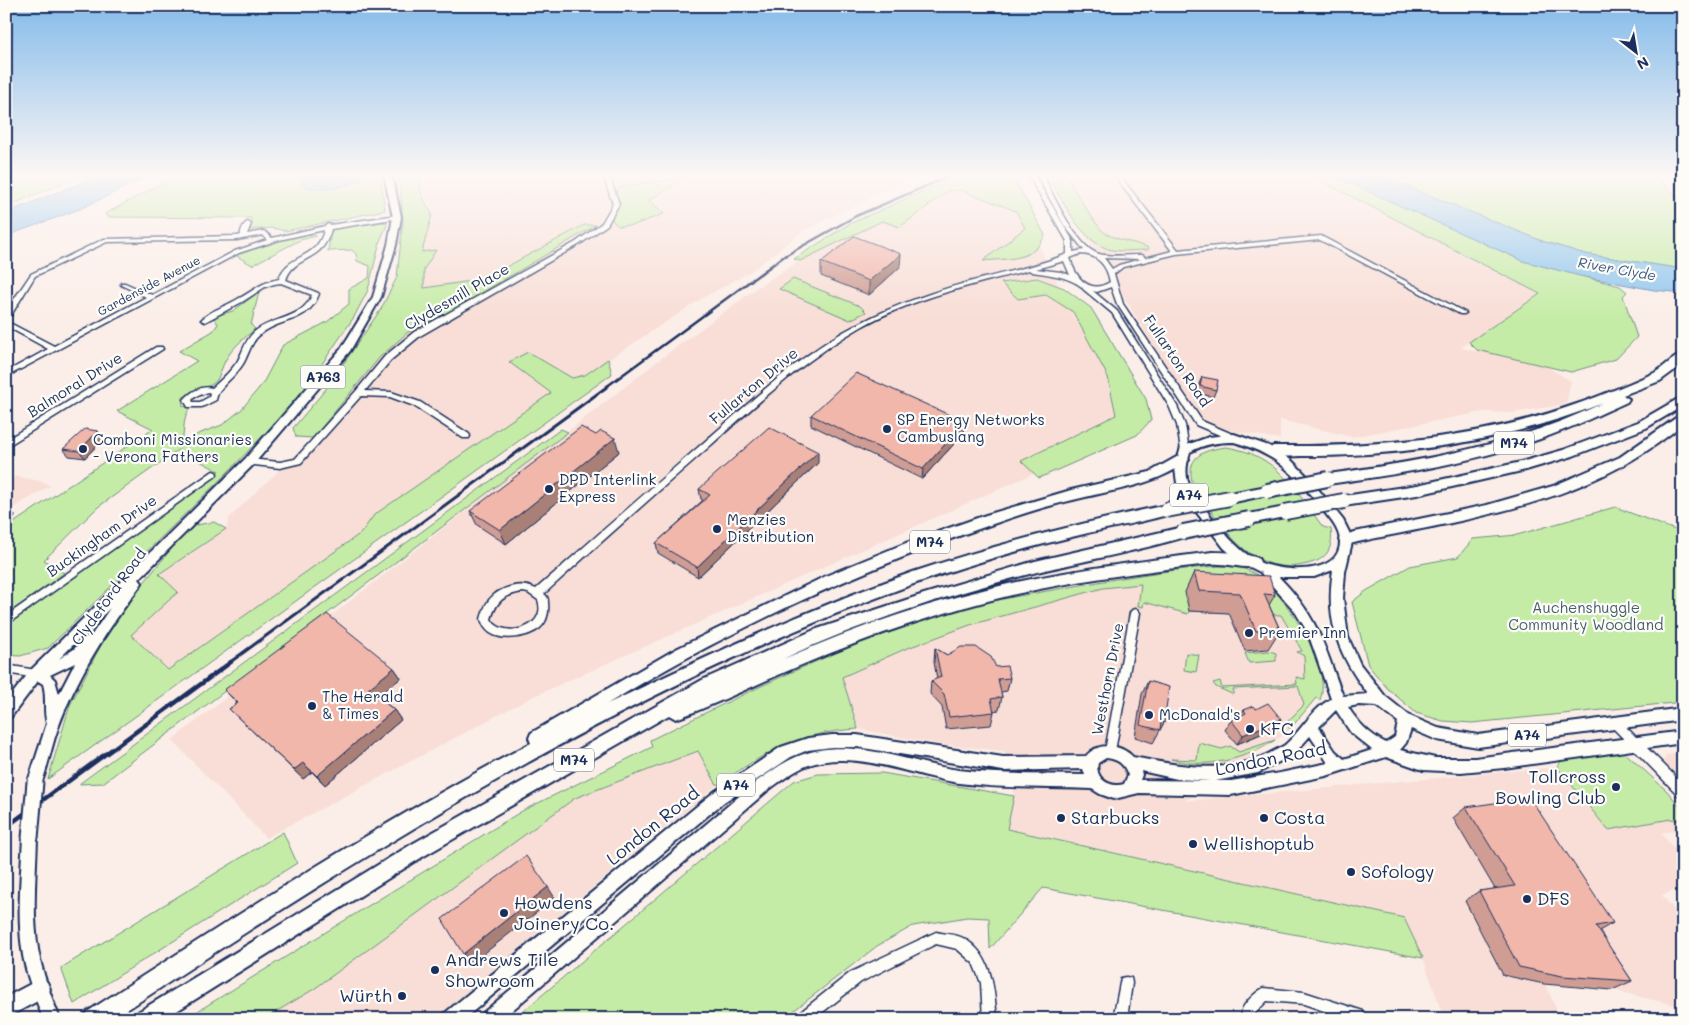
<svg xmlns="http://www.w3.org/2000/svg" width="1689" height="1025" viewBox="0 0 1689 1025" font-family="Mali,sans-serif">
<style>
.built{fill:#f8ded6}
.green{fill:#c5eca6;stroke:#708e82}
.water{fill:#8fc6ed;stroke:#618ab4}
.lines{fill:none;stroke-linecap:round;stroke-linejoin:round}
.minor-casing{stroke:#1b2f5e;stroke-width:3}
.major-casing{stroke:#1b2f5e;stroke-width:4}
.highway-casing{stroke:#1b2f5e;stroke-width:4}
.minor{fill:#fdfcf7;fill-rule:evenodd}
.major{fill:#fdfcf7;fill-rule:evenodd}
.highway{fill:#fdfcf7;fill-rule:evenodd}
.rail-far2{stroke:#1b2f5e;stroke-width:2.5}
.rail-far1{stroke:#1b2f5e;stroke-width:3}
.rail{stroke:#1b2f5e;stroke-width:4.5}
.major-bridge-casing{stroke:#1b2f5e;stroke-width:19;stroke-linecap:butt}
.highway-bridge-casing{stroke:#1b2f5e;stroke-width:18;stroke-linecap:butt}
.major-bridge{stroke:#fdfcf7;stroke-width:15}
.highway-bridge{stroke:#fdfcf7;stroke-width:14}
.wall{fill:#cf9d93;stroke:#1b2f5e}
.shaded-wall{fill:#a98078;stroke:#1b2f5e}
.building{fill:#f1b7ab;stroke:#1b2f5e}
.poi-dot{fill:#1b2f5e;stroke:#fdfcf7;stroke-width:2}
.labels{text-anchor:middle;stroke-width:4.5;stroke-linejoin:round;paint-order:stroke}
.far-street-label{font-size:12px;fill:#1b2f5e;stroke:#fdfcf7}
.far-water-label{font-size:14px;font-style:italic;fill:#3e5c89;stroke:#fdfcf7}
.shield{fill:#fdfcf7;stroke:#5f6c8c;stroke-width:1}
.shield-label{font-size:14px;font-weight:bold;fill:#1b2f5e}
.street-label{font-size:15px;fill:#1b2f5e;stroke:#fdfcf7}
.poi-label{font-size:15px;fill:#1b2f5e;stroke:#fdfcf7;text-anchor:start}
.park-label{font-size:15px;fill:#465e70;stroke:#fdfcf7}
.near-poi-label{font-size:18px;fill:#1b2f5e;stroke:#fdfcf7;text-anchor:start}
.near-street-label{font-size:18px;fill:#1b2f5e;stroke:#fdfcf7}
</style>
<rect width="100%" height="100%" fill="#fbeee8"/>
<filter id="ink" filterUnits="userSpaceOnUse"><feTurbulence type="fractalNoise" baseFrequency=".02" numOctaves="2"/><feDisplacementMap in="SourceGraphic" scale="10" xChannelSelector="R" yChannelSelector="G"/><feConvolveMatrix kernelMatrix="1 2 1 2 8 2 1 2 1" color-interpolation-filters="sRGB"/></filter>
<g filter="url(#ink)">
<path class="built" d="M422,175H916L805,230L748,273L701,299L585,375L572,378L528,352L510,363L552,393L375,514L361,533L168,670L131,635L178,592L159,575L226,529L230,517L313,438L380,357L408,332L448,313L594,225H584L484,279L424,288V269L436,251L422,252L432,214L423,199L419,182Z
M1048,175H1311L1538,294L1460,348L1541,363L1571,381L1566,404L1512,413L1483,412L1352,437L1280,420V439L1211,427L1196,414Z
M945,184L1022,211L1074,317L1127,405L1121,432L1026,477L534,696L266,838L172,740L659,360L762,284L849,231Z
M15,476L44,482L50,486L11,509L6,507V482Z
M1196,578L1264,591L1303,642L1316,698L1287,733L1185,801L1557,767L1608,830L1671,819L1683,821V829L1661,833L1683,860V887L1662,895L1683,921V1007L1612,990L1545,984L1561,1019H1444L1423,958L1404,918L1006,828L1014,796L1004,751L937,744L858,729L842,677L905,649L970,625L1103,588Z
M698,751L717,785L434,1019H264L314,989L575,798Z
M1683,753V784L1663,763L1666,755Z"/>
<path class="green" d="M6,175H82L6,207Z
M177,175H380L385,210L286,231L272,228L250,230L251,218L108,217L105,214Z
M399,175H422C416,189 425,202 432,214L422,252L436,250L424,269V288L484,279L584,225H596L448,313L408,332L380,357L313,438L296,437L293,428L326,389L381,309L397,277L403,221Z
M680,175H689L649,200L664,214L634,225L618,226L611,219L618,204L616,190L624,186L673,179Z
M960,175H1012L1045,235C1033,262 1009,258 983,261L1025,228L1016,211L961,190L948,191L900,227L882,221L800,261L794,259L849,224Z
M1058,175H1065C1073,187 1096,227 1105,233C1119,241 1135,242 1149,248L1148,250C1137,250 1123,252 1112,250C1082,243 1066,206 1051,182L1060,179Z
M1310,175H1332L1523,261L1620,286L1627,292L1623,296L1637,337L1616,359L1571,372L1477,350L1469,342L1540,294Z
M1379,175H1654L1683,202V269L1585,254L1542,241Z
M382,222L387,223V225L380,241L368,290L354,317L298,399L225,475L48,648L20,656L6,655V624L219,471L178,450L98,507L44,560L64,573L6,615V528L153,429L117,411L197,361L179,351L213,331L218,324L214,318L215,316L233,311L259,292L251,325L255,329C243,339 232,348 225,361C222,367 220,375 217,380C209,389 192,391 182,398L183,406L190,408C180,423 187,434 179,448L198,434L222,425L241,410L263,383L283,345L327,322L349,304V289L369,278L370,266L357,261L356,254L352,250L328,251L331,232L336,228Z
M312,232L316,236L300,240L252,265L235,255L281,238Z
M1037,278L1064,288L1091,308L1146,399L1151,420L1137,435L1039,478L1021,461L1116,415L1108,377L1073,312L1046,295L1018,299L1001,283Z
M793,279L860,306L866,312L850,320L779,289Z
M528,352L572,378L585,375L608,359L612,374L48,779L70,705L104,639L137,591L190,526L214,522L226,529L159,574L178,592L131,635L168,670L361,533L374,515L551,393L509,362Z
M561,429L568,432L103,783L79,784Z
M1226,447C1277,454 1294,489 1323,527L1331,529C1333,543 1330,557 1314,562C1253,583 1222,526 1193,485C1185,457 1202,450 1226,447Z
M1615,507L1683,533V702L1472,723L1443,721L1416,713L1387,688L1368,665L1352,602L1366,591L1410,566L1458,557L1473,539L1517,535Z
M1221,566C1234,566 1246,568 1257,575C1285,594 1333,667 1320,700L1316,698L1290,729L1287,722L1304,705L1298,686L1233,689L1234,693L1232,694L1216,687L1213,683L1220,681L1222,688L1297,684L1296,677L1305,679L1304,656L1297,652L1302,651L1281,615L1189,611L1188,614L1144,602L1143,607L1138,606L1141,584L1103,588L970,625L905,649L842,677L858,729C796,733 768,751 717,785L698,751L575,798L314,989L264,1019H185L522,811L652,747L650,740C748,692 847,642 953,611C989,600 1027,595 1064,588C1116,579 1168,569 1221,566Z
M1269,651L1276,653V661L1249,663L1245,653Z
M1186,653L1199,655L1196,672L1184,670Z
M1275,740C1247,759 1204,770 1171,759L1197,760L1199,743L1222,749L1230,746L1239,752Z
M1623,751L1667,791L1683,810V821L1671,819L1608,830L1557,767L1562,760Z
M882,773L1014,796L1007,829L1404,918L1423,958L1043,888L990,949L989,918L967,917L913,926L877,946L783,1019H514L794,781L818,774Z
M283,832L297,863L74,1004L61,968Z"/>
<path class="water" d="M100,175H151L80,209L6,236V213Z
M305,175H360L361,180C341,188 320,194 300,184Z
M1332,175H1379L1542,241L1585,254L1683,269V293L1654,290L1580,276L1523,261Z"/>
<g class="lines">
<g class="minor-casing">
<path id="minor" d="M603,175H609L619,204L607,225L580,244L420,336L391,360L365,391L391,392L420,402L469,434L470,436L469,438H463L414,406L390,397L361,396L301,463L280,468L246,464L245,462L249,459L280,462L295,459L356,391L385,356L414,332L576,242L602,223L613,204Z
M1028,175H1034L1073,241V252L1084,250L1064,225L1037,175H1043C1053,195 1077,248 1099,254C1109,257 1130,255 1142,255L1144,256L1145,258L1172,251L1119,182V180H1123L1178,250L1321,236L1466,313L1464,314H1460L1320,240L1176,254L1123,267L1114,274L1123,304L1202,421L1237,436L1238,438L1237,440H1231L1196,425L1117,304L1111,287L1097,292L1093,291L1117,311L1177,406L1185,425L1189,450L1185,453L1181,450L1177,425L1169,406L1112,313L1083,289L1082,287C1067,276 1051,275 1032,272L1029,270C972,285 913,298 861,327C805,359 758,403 710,446C654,495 599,544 544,594C548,597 548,598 548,603C549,612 547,622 540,628C528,638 497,643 486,629C484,627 482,622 481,619C483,612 485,605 489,600C499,587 521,581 536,589C594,538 652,487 710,437C757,396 804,351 860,323C899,303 941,289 984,278C1011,271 1041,265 1067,254V241ZM1080,254C1097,254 1107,265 1110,282C1089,295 1075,277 1070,258ZM1104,258L1141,259L1119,265L1112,269ZM1064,261L1070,275L1061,272L1036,269ZM523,592L528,593L538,600C539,603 540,609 539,612C535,632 499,636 491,619C497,600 504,595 523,592Z
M397,215L400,217L399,218L331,229C323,264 294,254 286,280L318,293L319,294C308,324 282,317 261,334C251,341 249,354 243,364C237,374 227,381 220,390C218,392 217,396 216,400L202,407H188L184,400C190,392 202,385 212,388C221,380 230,372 237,362C243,352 245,340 254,332C273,316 302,320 312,295L281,283L274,284L265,287L242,302L205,322L201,320C211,310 224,307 236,300C252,292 261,282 279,279C287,253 317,261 324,230L279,240L239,253L6,377V372L48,349L6,326V321L54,346L146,297L121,285V283H125L152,295L235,251L267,240L263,235L237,240L107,242L35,276L10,317L6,319V311L31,274L104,239L237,236L241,235C240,231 244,223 248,222L251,224L247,234L264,231L272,238L325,226L328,224L330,225ZM208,392L210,393L209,397L200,402H193L192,400L195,397Z
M156,347H162L163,349L6,447V440Z
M213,471L216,472L217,474L216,476L6,625V616Z
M6,508L9,509L14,516L9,524L6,525Z
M1135,609L1138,610L1140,613L1115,751L1114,755L1110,756L1106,755L1105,751L1130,613L1132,610Z
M6,665L36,670L40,671L41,674L40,677L36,678L6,673Z
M1616,719L1620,721L1683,784V797L1679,796L1612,727L1611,724L1612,721Z
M936,932C944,934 956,934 963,938C993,954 994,990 997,1019H983L981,983L973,963L957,949L936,944L861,982L814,1019H797L798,1014L851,972Z
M1126,977L1131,978L1132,983L1127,1019H1113L1120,983L1121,978Z
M1264,988L1304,992L1363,1011L1366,1019H1347L1304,1004L1267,1001L1255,1013L1256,1019H1242C1242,1016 1241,1012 1242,1010C1244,1003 1258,990 1264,988Z"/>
</g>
<g class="major-casing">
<path id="major" d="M384,175H392L401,217L396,245L381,297L350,351L253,465L139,579L142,583L140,586C107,630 77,676 58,728C51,747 48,768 40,787L35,789L30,787L28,782L47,723C43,713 47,697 43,684L38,681L11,717L6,719V702L31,670L245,459L341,349L373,297L388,245L393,217ZM110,608L91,636L85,637L74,649L59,659ZM75,663L59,694L55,680L50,675Z
M1234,434L1269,446L1291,460L1309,478L1343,520L1349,532L1352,542L1345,572L1343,598L1348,637L1360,664L1385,696L1410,716L1438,728L1478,735L1683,708V720L1478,747L1437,740L1411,729L1406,743L1400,750L1435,758H1475L1683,731V743L1504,768L1461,772L1423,770L1386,757L1326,776L1231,795L1139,793L1114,799L1100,794L1092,789C1048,787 1003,789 959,783C912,776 853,748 806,766C792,772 779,782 767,791L502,1019H481L483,1013L757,781C769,773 782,763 796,757C849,734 906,763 959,770C1001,775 1043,774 1085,775L1083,769L1003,771L857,747H832L808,750L791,757L724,802L464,1019H443L445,1013L714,792L781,747L808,738L832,735H857L1003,757L1086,756C1099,741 1121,744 1133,757C1178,766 1226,775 1268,754C1274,751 1280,748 1285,745C1301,731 1312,709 1331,699L1308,633L1294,610L1260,572L1240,562L1224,548L1181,492L1177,483L1175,469L1181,447L1209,437ZM1234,442C1278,455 1294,473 1322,509C1329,518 1340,529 1340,542C1340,577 1278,572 1257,561C1236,549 1221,529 1206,510C1190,489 1181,480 1190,452C1204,444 1218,442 1234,442ZM1333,570C1325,620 1338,655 1368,694L1343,696C1323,644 1319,618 1279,577H1314ZM1359,705L1377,706L1398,722L1395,737L1386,743C1370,735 1357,722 1348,707ZM1336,710L1351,733L1372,750L1344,759L1335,751L1319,727ZM1310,736L1328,763L1280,773L1231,781L1140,780L1142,775L1141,771L1177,779L1215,781L1258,773L1294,754ZM1106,758C1118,759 1124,764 1128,775L1124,784C1111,788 1094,779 1098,763Z
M30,831L35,833L37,838C36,875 32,913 38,949C42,973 51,996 60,1019H43C35,996 25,973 22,949C17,913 21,875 23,838L25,833Z"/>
</g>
<g class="highway-casing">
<path id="highway" d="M1683,354V364L1660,381L1623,395L1629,399L1627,402C1598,415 1570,429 1540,439C1472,463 1399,474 1328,484L1321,479L1328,474C1423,461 1515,445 1603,403C1509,441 1403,456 1303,456C1293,456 1272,459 1267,451L1273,446C1375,447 1479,439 1577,404C1603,395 1629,384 1654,373C1664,368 1672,357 1683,354Z
M1683,396V406L1646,428L1573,456L1526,470L1417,495L1344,506L1337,501L1344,496L1417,485L1521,462L1563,450L1638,422Z
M1683,413V424C1614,482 1537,505 1451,523C1416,531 1380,536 1346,545L1341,544L1339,540L1341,536L1355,532L1487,505L1553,486L1620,457Z
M1182,454L1187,456L1189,459L1187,462C1153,486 1112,490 1073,500C1046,506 1019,515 993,524C859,570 728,630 607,704C707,656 808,609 913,572C996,544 1081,523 1166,505L1171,506L1173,510L1171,514C1143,522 1113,527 1084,534C1025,548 966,565 908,586C623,690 365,853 113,1019H84L87,1012C232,918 378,824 531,743L529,738L531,733L676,649L828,575L906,543L986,515L1071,490L1150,472Z
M1267,486L1274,491L1272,494L1230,503L1223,498L1230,493Z
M1285,507L1290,508L1292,512L1290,516L1249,524L1242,519L1249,514Z
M1183,527L1188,528L1190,532L1188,536C1139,551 1087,560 1037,572C954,593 860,623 783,659C858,627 936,599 1017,582C1081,568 1147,561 1212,552C1228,552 1243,553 1258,558L1260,562L1258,566C1246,570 1225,562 1210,564C1145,571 1079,580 1016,594C943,611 873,635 804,664C761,682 719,703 676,719L669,715L424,856L164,1019H135L138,1012L412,844L702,680L814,630L924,594L1035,561Z
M40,979L47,982L50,989L47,996L6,1018V997Z"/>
</g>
<use href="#minor" class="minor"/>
<use href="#major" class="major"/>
<use href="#highway" class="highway"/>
<path class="rail-far2" d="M606,387L783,257L856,216L952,175"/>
<path class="rail-far1" d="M229,663L608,386"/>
<path class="rail" d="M6,827L231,662"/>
<g class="major-bridge-casing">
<path id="major-bridge" d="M30,838L35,782"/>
</g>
<g class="highway-bridge-casing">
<path id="highway-bridge" d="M1267,491L1328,479
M1166,510L1230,498
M1285,512L1344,501
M1183,532L1249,519"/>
</g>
<use href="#major-bridge" class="major-bridge"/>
<use href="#highway-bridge" class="highway-bridge"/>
</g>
<path class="wall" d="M821,262L900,267L869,295L821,276Z
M1202,377L1216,390L1213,397L1198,393L1199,384Z
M811,415L965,422L964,433L922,479L811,425Z
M104,438L85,458L69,456L63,449Z
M619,452L506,544L477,525L470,511Z
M818,463L698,577L658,553L656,543L703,500L701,499L699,489Z
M1194,572L1275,595L1269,605L1280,630L1268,649L1245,651L1229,613L1189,611L1185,592Z
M935,648L947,655L996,667L1010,678L1007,691L1001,692L1002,697L999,710L993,711L994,712L991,725L946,729L942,707L930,694L931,681L937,679L934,662Z
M394,668L401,678L378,696L394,710L401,720L325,785L312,772L303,779L229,709L237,703L224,690Z
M1148,681L1164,723L1153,743L1135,737L1142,694Z
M1256,709L1281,719L1275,728L1237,744L1225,730L1231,720L1240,715L1244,710Z
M1466,807L1613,923L1599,931L1632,981L1612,990L1544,984L1503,975L1465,901L1479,891L1495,889L1453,818Z"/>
<path class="shaded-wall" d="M901,254L900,267L869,295V281Z
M965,422L964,433L922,479L923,469Z
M98,431L104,438L85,458L79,451Z
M615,438L619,452L506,544L500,530Z
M818,452V463L698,577L697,567Z
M394,668L401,678L375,698L368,689Z
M394,710L401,720L325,785L317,776Z
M1281,719L1275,728L1237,744L1243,735Z
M303,763L312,772L303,779L294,770Z
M548,887L555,898L472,963L463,954Z"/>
<path class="building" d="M854,236L901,254L869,281L821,262Z
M856,373L965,422L923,469L811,415Z
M1202,377L1218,380L1216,390L1200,386Z
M581,427L596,435L601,431L615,438L500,530L470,511Z
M769,427L818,452L697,567L656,543L710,495L699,489Z
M85,429L98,431L79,451L63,449Z
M1194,572L1269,576L1275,595L1264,594L1280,630L1256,631L1240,593L1199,591Z
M327,614L394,668L368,689L394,710L317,776L303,763L294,770L229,709L238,703L224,690Z
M961,647H976L991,657L996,667L1007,666L1010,678L998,679L1002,697L991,699L994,712L949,717L944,694L931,681L941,677L935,648L947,655Z
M1148,681L1169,687L1164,723L1161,722L1160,730L1140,725Z
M1268,703L1281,719L1243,735L1231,720L1246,713L1244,710L1254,706L1256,709Z
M1530,798L1613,923L1596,926L1632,981L1562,976L1519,967L1479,891L1515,886L1466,807Z
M526,856L548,887L463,954L442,919Z"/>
</g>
<linearGradient id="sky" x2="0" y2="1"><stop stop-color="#84bbea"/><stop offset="0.55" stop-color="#fdf7f5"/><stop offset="1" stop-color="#fdf7f5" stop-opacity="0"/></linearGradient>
<rect width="1689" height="319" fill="url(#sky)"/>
<g class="poi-dot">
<circle cx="887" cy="429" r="5"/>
<circle cx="83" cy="449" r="5"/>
<circle cx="549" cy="489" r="5"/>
<circle cx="717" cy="529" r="5"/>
<circle cx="1249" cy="633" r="5"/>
<circle cx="312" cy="706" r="5"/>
<circle cx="1149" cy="715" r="5"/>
<circle cx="1250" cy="729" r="5"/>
<circle cx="1616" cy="787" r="5"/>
<circle cx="1061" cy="818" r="5"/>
<circle cx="1264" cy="818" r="5"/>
<circle cx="1193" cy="844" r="5"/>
<circle cx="1351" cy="872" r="5"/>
<circle cx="1527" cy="899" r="5"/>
<circle cx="504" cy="913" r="5"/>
<circle cx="435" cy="970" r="5"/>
<circle cx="402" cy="996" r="5"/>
</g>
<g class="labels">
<g class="far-street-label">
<text transform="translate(149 286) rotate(-28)" y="4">Gardenside Avenue</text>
</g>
<g class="far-water-label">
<text transform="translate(1617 269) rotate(10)" y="5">River Clyde</text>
</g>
<g class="shield">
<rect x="300.5" y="365.5" width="45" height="23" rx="4"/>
<rect x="1494" y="431.5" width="40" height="23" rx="4"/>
<rect x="1170" y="483.5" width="38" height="23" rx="4"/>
<rect x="910" y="530.5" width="40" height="23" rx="4"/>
<rect x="1508" y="723.5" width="38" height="23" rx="4"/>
<rect x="554" y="748.5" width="40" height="23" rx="4"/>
<rect x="717" y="773.5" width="38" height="23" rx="4"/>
</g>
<g class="shield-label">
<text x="323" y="382">A763</text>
<text x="1514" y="448">M74</text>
<text x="1189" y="500">A74</text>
<text x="930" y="547">M74</text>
<text x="1527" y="740">A74</text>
<text x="574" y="765">M74</text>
<text x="736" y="790">A74</text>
</g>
<g class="street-label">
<text transform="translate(457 297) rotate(-30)" y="5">Clydesmill Place</text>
<text transform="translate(1177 361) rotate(56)" y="5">Fullarton Road</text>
<text transform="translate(75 385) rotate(-32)" y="5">Balmoral Drive</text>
<text transform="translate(754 386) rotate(-40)" y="5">Fullarton Drive</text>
<text transform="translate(102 536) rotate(-35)" y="5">Buckingham Drive</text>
<text transform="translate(109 597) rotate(-54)" y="5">Clydeford Road</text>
<text transform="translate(1108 679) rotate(-79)" y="5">Westhorn Drive</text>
</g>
<g class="poi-label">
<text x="897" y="425">SP Energy Networks<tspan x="897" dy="17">Cambuslang</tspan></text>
<text x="93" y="445">Comboni Missionaries<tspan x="93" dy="17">- Verona Fathers</tspan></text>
<text x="559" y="485">DPD Interlink<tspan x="559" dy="17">Express</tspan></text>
<text x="727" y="525">Menzies<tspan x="727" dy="17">Distribution</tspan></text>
<text x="1259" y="638">Premier Inn</text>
<text x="322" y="702">The Herald<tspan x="322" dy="17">&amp; Times</tspan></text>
<text x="1159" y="720">McDonald's</text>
</g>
<g class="park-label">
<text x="1586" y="613">Auchenshuggle<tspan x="1586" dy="17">Community Woodland</tspan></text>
</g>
<g class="near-poi-label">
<text x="1260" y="735">KFC</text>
<text x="1606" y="783" text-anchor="end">Tollcross<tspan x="1606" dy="21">Bowling Club</tspan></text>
<text x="1071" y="824">Starbucks</text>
<text x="1274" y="824">Costa</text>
<text x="1203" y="850">Wellishoptub</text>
<text x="1361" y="878">Sofology</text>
<text x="1537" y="905">DFS</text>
<text x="514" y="909">Howdens<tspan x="514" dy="21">Joinery Co.</tspan></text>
<text x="445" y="966">Andrews Tile<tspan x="445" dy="21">Showroom</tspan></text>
<text x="392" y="1002" text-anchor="end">Würth</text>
</g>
<g class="near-street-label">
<text transform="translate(1271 759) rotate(-11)" y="6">London Road</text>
<text transform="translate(653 826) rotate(-39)" y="6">London Road</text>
</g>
</g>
<rect width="1689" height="1025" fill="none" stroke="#fdfcf7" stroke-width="25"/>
<rect x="12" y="12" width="1664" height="1000" fill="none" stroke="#1b2f5e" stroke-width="2" filter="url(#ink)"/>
<g transform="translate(1636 52) rotate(149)" stroke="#fdfcf7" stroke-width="4" paint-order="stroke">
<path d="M0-4L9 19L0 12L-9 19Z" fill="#1b2f5e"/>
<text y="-8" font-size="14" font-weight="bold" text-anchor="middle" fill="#1b2f5e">N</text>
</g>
</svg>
